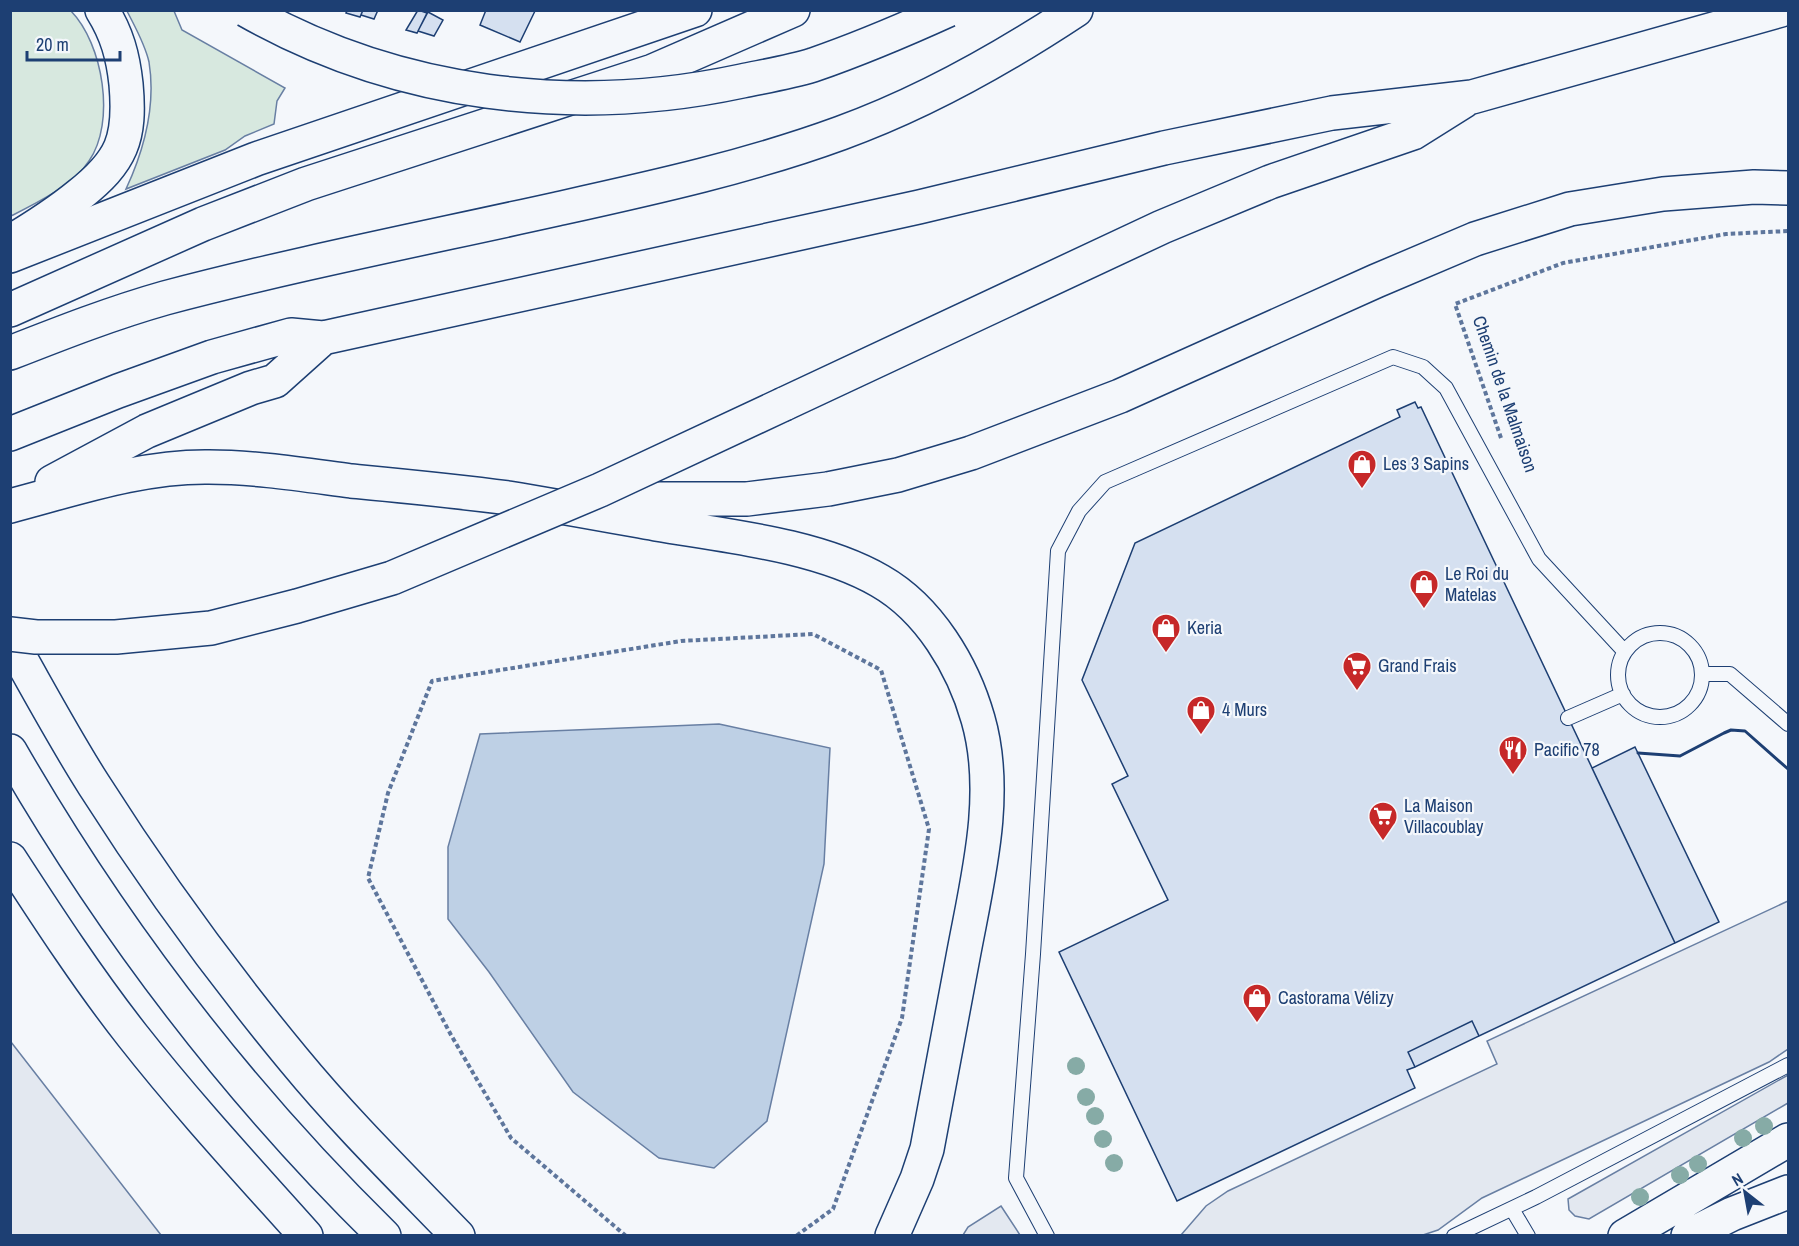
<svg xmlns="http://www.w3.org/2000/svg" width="1799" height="1246" viewBox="0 0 1799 1246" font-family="'Archivo Narrow',sans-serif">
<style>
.green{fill:#d7e8df;stroke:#687fa3;stroke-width:1.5}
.parking{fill:#e3e8f0;stroke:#687fa3;stroke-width:1.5}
.water{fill:#bed0e5;stroke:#687fa3;stroke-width:1.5}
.building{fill:#d5e0f0;stroke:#1d3f73;stroke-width:1.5}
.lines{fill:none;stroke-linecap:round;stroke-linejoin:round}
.lane-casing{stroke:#1d3f73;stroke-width:16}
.secondary-casing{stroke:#1d3f73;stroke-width:36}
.primary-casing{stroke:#1d3f73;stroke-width:36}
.highway-casing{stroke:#1d3f73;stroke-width:36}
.path{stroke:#5e769c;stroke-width:4;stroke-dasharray:4.5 3;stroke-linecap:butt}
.lane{stroke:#f4f7fb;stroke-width:14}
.secondary{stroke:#f4f7fb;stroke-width:33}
.primary{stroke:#f4f7fb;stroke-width:33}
.highway{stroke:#f4f7fb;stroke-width:33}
.highway-bridge-casing{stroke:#1d3f73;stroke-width:36;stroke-linecap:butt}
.highway-bridge{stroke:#f4f7fb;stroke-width:33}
.wall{stroke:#1d3f73;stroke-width:3}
.tree{fill:#86aba6}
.labels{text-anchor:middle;stroke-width:4.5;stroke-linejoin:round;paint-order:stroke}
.street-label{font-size:18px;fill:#1d3f73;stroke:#f4f7fb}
.poi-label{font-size:18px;fill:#1d3f73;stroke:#f4f7fb;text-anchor:start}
</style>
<rect width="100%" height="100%" fill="#f4f7fb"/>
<path class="green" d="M11,10L71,11C103,44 116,122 89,161C74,185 35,204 11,216Z
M127,11H174L182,30L285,88L277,101L274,124L245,136L225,150L126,189C144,150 156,105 149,62C145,44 135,27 127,11Z"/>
<path class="parking" d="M1788,901V1049L1769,1062L1482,1198L1438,1230L1423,1235H1181L1206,1206L1228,1191L1497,1064L1487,1041Z
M11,1042L161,1235H11Z
M1788,1075V1103L1589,1219L1575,1216L1569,1210L1568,1199Z
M1001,1206L1020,1235H963L968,1227Z"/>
<path class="water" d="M719,724L830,748L824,864L767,1121L714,1168L659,1158L573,1092L489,972L448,919V847L480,734Z"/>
<path class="building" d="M347,10H363L360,17L346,13Z
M363,10H378L374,19L361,15Z
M418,10L427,13L417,33L406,30Z
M486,10H534L535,11L520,42L480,25Z
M428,12L443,20L434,36L418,31Z
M1415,402L1418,408L1421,407L1675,943L1479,1036L1472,1021L1408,1052L1415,1067L1407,1070L1415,1088L1177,1201L1059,952L1168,900L1112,784L1128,776L1082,680L1135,543L1400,417L1397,410Z
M1635,747L1719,922L1675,943L1592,768Z
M1472,1021L1479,1036L1415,1067L1408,1052Z"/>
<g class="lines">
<g class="lane-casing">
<path id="lane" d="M1618 675a42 42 0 1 1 84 0a42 42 0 1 1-84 0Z
M1702,674H1730L1788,724
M1568,718L1623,694
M1512,1209L1528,1236
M1047,1236L1016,1178L1033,954L1058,551L1079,511L1105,482L1393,357L1423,367L1446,388L1539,559L1625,652
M1454,1236L1536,1197L1788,1065"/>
</g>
<g class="secondary-casing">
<path id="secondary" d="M1625,1236L1788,1140
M1688,1236L1732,1214L1788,1192"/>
</g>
<g class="primary-casing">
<path id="primary" d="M10,256L256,159L695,10"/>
</g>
<g class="highway-casing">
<path id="highway" d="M10,242C35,227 57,213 79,195C122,161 131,139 126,84C123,56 117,34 102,10
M10,310L203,224L306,184L653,71L793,10
M10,353C61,333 112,313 165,298C294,264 426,238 557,209C652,188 748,167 841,133C924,103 1002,59 1076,10
M784,404L1162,227L1270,182L1413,133L1464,101
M10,434L118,391L212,357L291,335L323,338L919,207L1164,148L1332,113L1472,97L1781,10
M52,482L147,431L251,388L275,381L323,338
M601,499H747L828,489L898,475L971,453L1120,396L1376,281L1475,239L1570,209L1663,194L1754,187L1788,188
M10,506C75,489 141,466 209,467C255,467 305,475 351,481C403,486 456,491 508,498C557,506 606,515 656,524C727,536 818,545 880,581C929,609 963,666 978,719C1000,795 977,881 963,957C951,1021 939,1085 927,1149L917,1179L892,1236
M10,640C38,689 64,738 94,785C155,881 222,973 294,1060C345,1122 402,1178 458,1236
M10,751C112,928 238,1093 384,1236
M10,859C49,919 88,979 132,1035C187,1105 247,1170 306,1236"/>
</g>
<path class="path" d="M1501,438L1455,304L1563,263L1726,234L1788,231
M626,1236L511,1138L451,1035L368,878L388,793L432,681L681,641L813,634L881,670L929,829L902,1018L833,1209L796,1236"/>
<use href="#lane" class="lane"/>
<use href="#secondary" class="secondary"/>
<use href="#primary" class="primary"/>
<use href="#highway" class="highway"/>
<g class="highway-bridge-casing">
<path id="highway-bridge" d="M246,10C397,96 574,117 742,81C766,76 790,72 813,65C859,49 904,30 948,10
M10,634L36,637H116L211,628L297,606L392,578L600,490L784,404"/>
</g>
<use href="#highway-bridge" class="highway-bridge"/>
<path class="wall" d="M1638,753L1680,756L1724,733L1731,730L1745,731L1788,769"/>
</g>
<g class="tree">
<circle cx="1076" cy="1066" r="9"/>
<circle cx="1086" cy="1097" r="9"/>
<circle cx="1095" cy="1116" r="9"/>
<circle cx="1764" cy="1126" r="9"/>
<circle cx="1743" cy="1138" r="9"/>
<circle cx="1103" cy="1139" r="9"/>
<circle cx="1114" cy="1163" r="9"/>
<circle cx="1698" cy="1164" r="9"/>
<circle cx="1680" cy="1175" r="9"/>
<circle cx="1640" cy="1197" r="9"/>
</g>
<defs>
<g id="shop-pin" transform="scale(1.5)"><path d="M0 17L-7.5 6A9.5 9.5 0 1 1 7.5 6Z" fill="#c62828" stroke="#f4f7fb"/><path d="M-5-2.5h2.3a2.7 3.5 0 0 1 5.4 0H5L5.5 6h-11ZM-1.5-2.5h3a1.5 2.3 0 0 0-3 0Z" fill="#fff"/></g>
<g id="supermarket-pin" transform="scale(1.5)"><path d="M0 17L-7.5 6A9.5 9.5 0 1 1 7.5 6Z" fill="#c62828" stroke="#f4f7fb"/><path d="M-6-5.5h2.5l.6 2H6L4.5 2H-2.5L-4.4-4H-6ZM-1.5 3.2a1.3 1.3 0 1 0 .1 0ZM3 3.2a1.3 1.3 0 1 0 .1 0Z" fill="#fff"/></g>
<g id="restaurant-pin" transform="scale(1.5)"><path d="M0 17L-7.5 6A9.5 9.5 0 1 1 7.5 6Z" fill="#c62828" stroke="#f4f7fb"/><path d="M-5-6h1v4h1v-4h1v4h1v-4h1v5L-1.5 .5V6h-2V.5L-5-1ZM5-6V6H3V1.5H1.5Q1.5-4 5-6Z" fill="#fff"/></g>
</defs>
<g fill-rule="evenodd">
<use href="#shop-pin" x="1362" y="464"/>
<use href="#shop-pin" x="1424" y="584"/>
<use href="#shop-pin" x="1166" y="628"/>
<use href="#supermarket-pin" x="1357" y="666"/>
<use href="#shop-pin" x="1201" y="710"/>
<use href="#restaurant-pin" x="1513" y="750"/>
<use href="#supermarket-pin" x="1383" y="816"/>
<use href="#shop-pin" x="1257" y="998"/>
</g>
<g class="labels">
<g class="street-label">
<text transform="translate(1505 394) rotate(71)" y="6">Chemin de la Malmaison</text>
</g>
<g class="poi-label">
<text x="1383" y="470">Les 3 Sapins</text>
<text x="1445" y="580">Le Roi du<tspan x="1445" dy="21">Matelas</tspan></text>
<text x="1187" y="634">Keria</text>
<text x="1378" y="672">Grand Frais</text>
<text x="1222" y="716">4 Murs</text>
<text x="1534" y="756">Pacific 78</text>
<text x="1404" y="812">La Maison<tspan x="1404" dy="21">Villacoublay</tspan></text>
<text x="1278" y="1004">Castorama Vélizy</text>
</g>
</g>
<rect width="1799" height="1246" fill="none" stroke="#1d3f73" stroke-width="24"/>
<g transform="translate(1745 1192) rotate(329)" stroke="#f4f7fb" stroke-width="4.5" paint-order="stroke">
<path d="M0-4.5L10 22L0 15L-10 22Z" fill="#1d3f73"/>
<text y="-9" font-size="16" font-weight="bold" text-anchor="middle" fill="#1d3f73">N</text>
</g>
<path d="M27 51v9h93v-9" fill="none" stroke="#1d3f73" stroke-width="3"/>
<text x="36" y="51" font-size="18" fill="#1d3f73" stroke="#f4f7fb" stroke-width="4.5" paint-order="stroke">20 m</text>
</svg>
